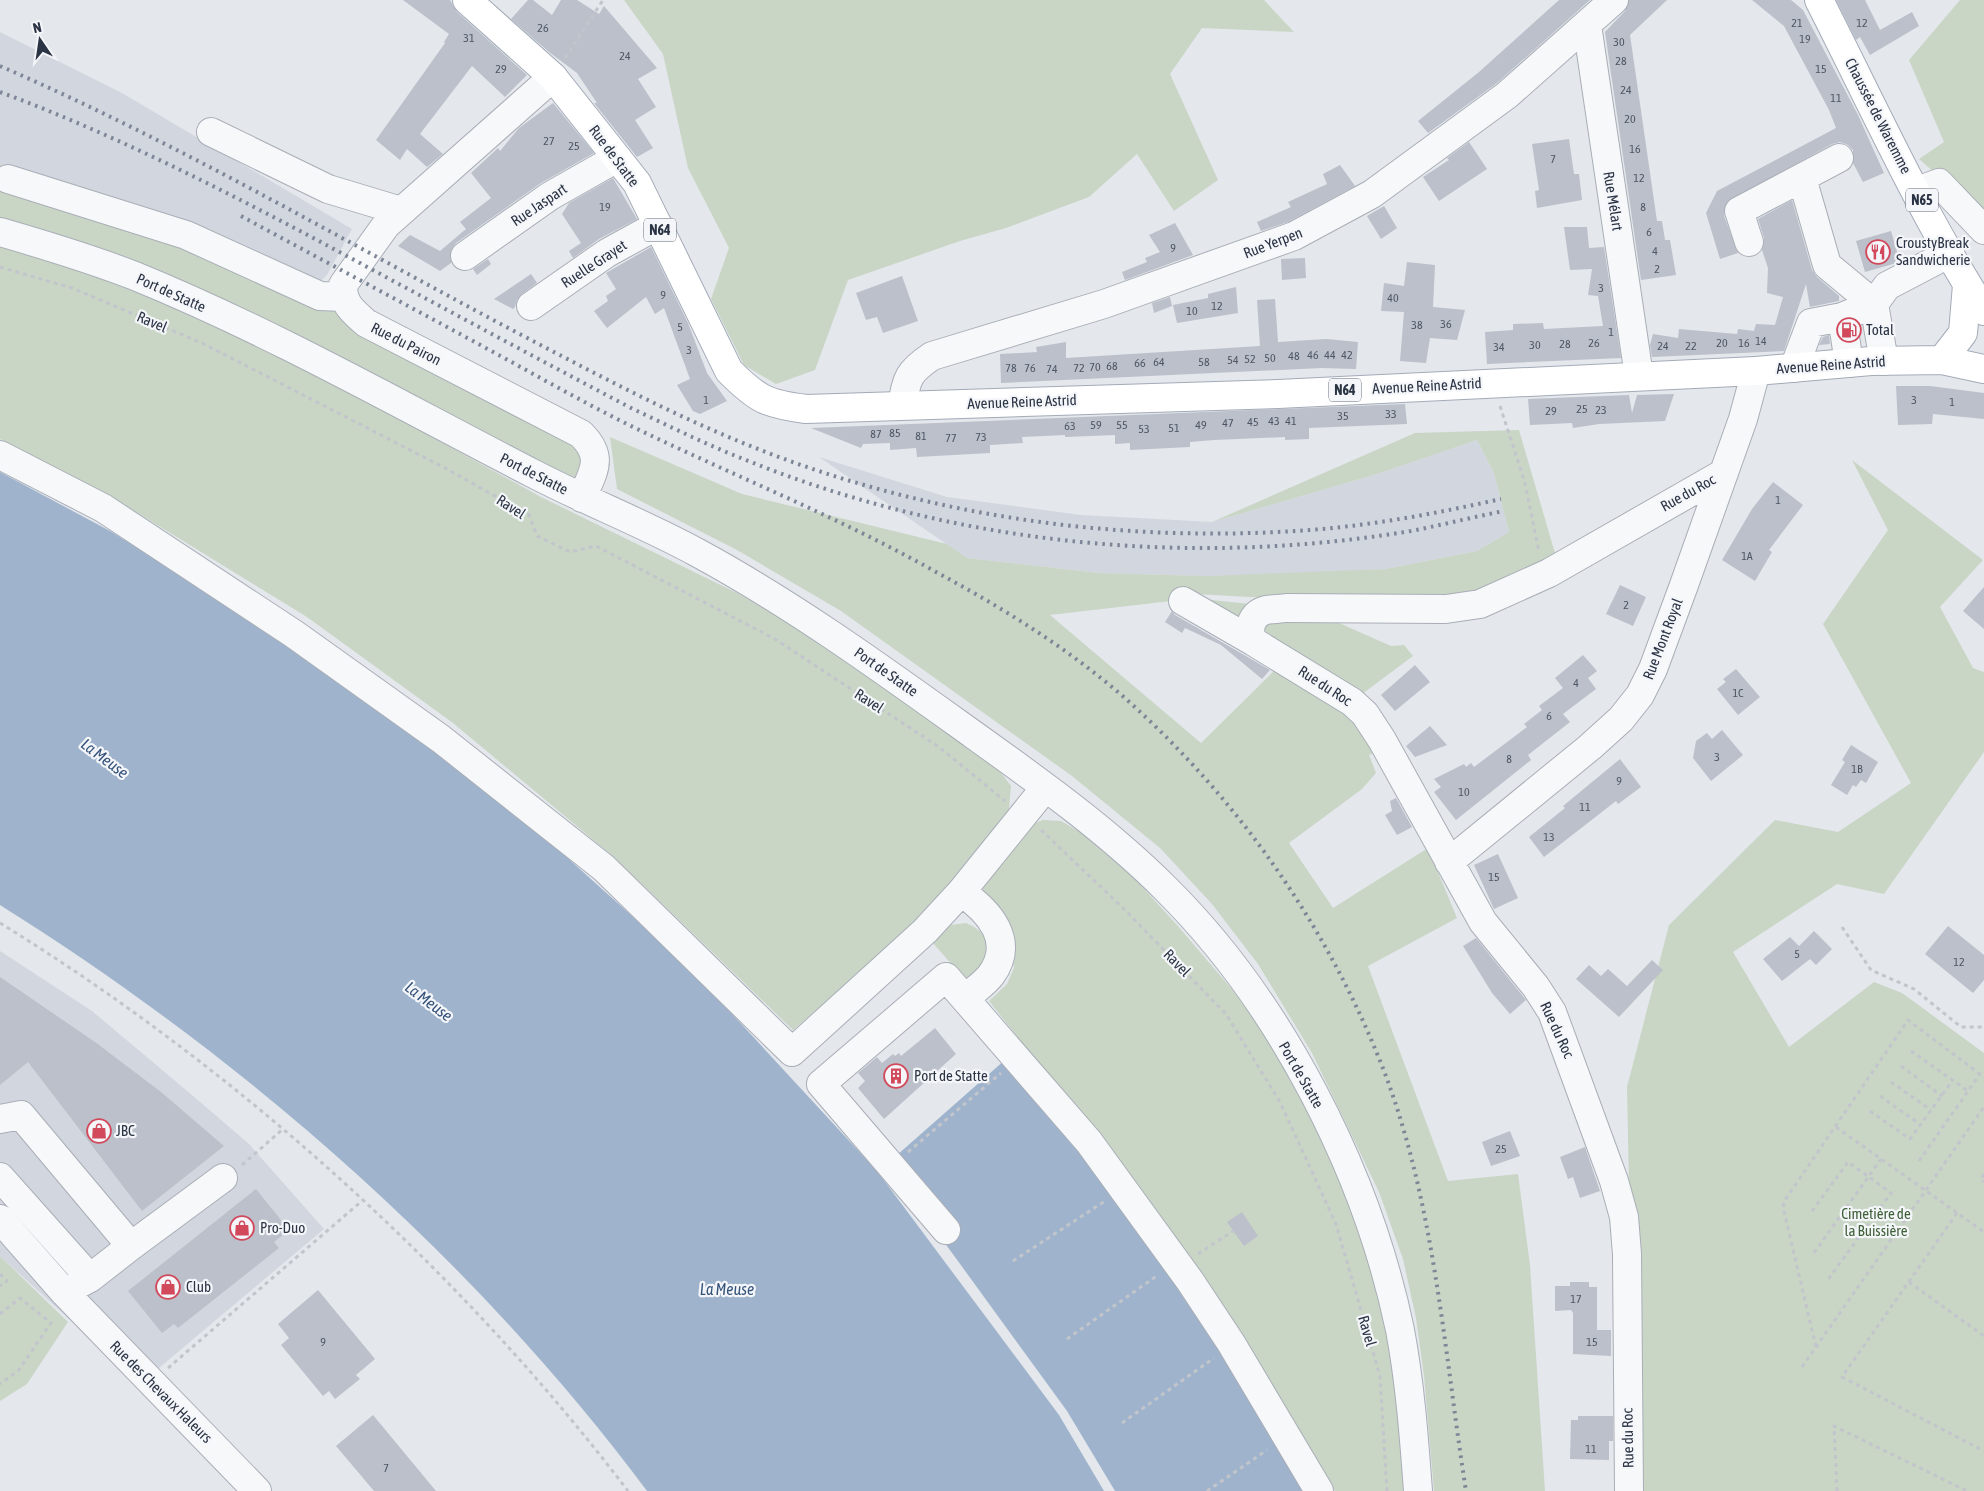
<svg xmlns="http://www.w3.org/2000/svg" width="1984" height="1491" viewBox="0 0 1984 1491" font-family="'Asap Condensed',sans-serif">
<style>
.built{fill:#d2d6de}
.green{fill:#c9d6c5}
.water{fill:#9fb4cc}
.building{fill:#bbc0ca}
.lines{fill:none;stroke-linecap:round;stroke-linejoin:round}
.minor-casing{stroke:#a9aeb7;stroke-width:30}
.major-casing{stroke:#a3abb8;stroke-width:30}
.path{stroke:#c2c5cb;stroke-width:3;stroke-dasharray:4 4;stroke-linecap:butt}
.minor{stroke:#f7f8fa;stroke-width:28}
.major{stroke:#fff;stroke-width:28}
.rail{stroke:#7d8696;stroke-width:4;stroke-dasharray:2.5 5;stroke-linecap:butt}
.labels{text-anchor:middle;stroke-width:4.5;stroke-linejoin:round;paint-order:stroke}
.number-label{font-size:12px;fill:#4f5766}
.shield{fill:#f4f6f9;stroke:#676e7b;stroke-width:1}
.shield-label{font-size:14px;font-weight:bold;fill:#2b3445}
.street-label{font-size:15px;fill:#2b3445;stroke:#f4f6f9}
.poi-label{font-size:15px;fill:#2b3445;stroke:#f4f6f9;text-anchor:start}
.park-label{font-size:15px;fill:#3f6138;stroke:#f4f6f9}
.water-label{font-size:16px;font-style:italic;fill:#34527a;stroke:#f4f6f9}
</style>
<rect width="100%" height="100%" fill="#e4e7ec"/>
<path class="built" d="M0,32L122,93L352,229L327,275L318,284L168,222L0,164Z
M1477,440L1494,473L1509,532L1477,551L1386,569L1268,575L1207,576L1099,573L967,558L819,457L947,497L1081,515L1212,522L1377,474Z
M0,951L92,1011L192,1095L249,1144L324,1229L140,1384L0,1256Z"/>
<path class="green" d="M624,0H1264L1294,32L1202,28L1170,74L1218,180L1174,211L1137,154L1089,197L1006,228L960,241L848,280L815,370L776,384L744,365L711,299L729,248L688,168L663,54Z
M1960,0H1984V216L1919,159L1944,142L1909,60Z
M0,164L186,235L581,434L582,498L270,338L0,232Z
M0,245L98,277L214,324L341,387L541,497L737,593L807,633L873,676L999,770L1011,786L1009,809L917,924L793,1030L615,858L453,723L307,617L110,496L0,439Z
M1519,430L1557,560L1503,586L1455,598L1304,600L1178,593L1171,601L1050,615L1201,743L1282,663L1352,702L1382,750L1369,755L1376,773L1362,789L1289,843L1333,908L1428,848L1457,918L1368,966L1448,1181L1518,1174L1530,1265L1545,1491H1434L1424,1376L1416,1318L1403,1259L1379,1192L1312,1053L1258,964L1212,904L1160,848L1072,776L841,611L737,550L617,489L610,437L742,494L947,544L967,558L1099,573L1207,576L1386,569L1477,551L1509,532L1494,473L1477,440L1377,474L1212,522L1415,433Z
M1852,460L1983,560L1940,607L1973,668L1984,672V752L1884,894L1837,884L1733,952L1789,1047L1874,982L1902,993L1984,1053V1491H1635L1627,1087L1669,925L1775,820L1838,832L1911,783L1823,624L1888,530Z
M1202,599L1260,605L1247,621Z
M1321,615L1391,646L1404,645L1413,656L1358,697L1269,644L1262,630L1269,621Z
M1043,820L1061,821L1080,832L1135,879L1177,925L1236,994L1281,1056L1354,1207L1385,1307L1404,1435L1406,1491H1335L1240,1335L1031,1054L989,1001L1007,984L1014,968L1011,940L1000,909L979,885L1023,828Z
M966,923C987,932 986,940 992,960L970,985L932,942L951,925Z
M0,1256L68,1322L27,1384L0,1401Z"/>
<path class="water" d="M0,472L110,531L253,619L401,722L552,844L642,925L721,1002L877,1171L1059,1415L1104,1491H647C472,1257 247,1060 0,905Z
M1006,1059L1054,1116L1227,1352L1308,1491H1115L1067,1411L939,1235L896,1156Z"/>
<path class="building" d="M403,0H450L457,12L527,75L505,97L472,66L420,134L443,154L427,167L407,149L400,160L376,140L445,43L444,42L449,34Z
M528,0H533L552,15L561,0H577L599,14L604,6L657,68L638,79L656,107L635,120L653,148L637,157L594,103H597L577,73L549,52L511,19Z
M1559,0H1590L1497,83L1428,133L1418,121L1479,72Z
M1629,0H1667L1630,35L1657,221H1662L1665,240H1670L1676,275L1641,280L1605,32L1625,11Z
M1752,0H1791L1803,10L1858,115L1884,173L1863,182L1853,163V150L1848,145L1840,142L1832,144L1727,202L1724,216L1738,253L1720,259L1706,213L1717,191L1836,128L1829,110L1784,26Z
M1836,0H1865L1880,30L1912,12L1919,26L1870,55L1860,37L1856,40Z
M553,103L594,153L541,183L456,243L451,250V263L440,271L398,246L410,235L440,251L466,229L460,222L491,198L471,173L498,148L500,151L519,128Z
M1569,139L1574,174H1579L1582,200L1537,208L1535,191L1539,190L1532,144Z
M1469,142L1487,169L1439,201L1423,177L1449,160L1447,158Z
M1340,165L1355,186L1288,222L1261,231L1257,222L1291,207L1288,202L1327,184L1323,174Z
M613,178L637,219L599,239L573,258L569,251L581,243L562,214L569,203Z
M1792,200L1812,270L1817,277L1839,296V301L1810,307L1806,284L1784,351L1652,357L1650,345L1653,334L1678,338L1679,329L1737,334L1738,329L1754,331L1756,324L1775,325L1783,297L1767,293L1768,268L1762,250L1764,238L1758,219Z
M1384,206L1397,228L1381,239L1367,216Z
M1175,223L1193,255L1125,280L1122,272L1147,262L1145,258L1160,252L1149,235Z
M1564,227H1587L1589,248L1604,247L1621,358L1487,364L1485,332L1513,330V324L1543,323L1544,329L1603,326L1598,296L1588,295L1592,269L1570,270Z
M1891,231L1900,262L1865,272L1856,241Z
M651,247L688,323L707,373L727,401L700,414L693,411L677,385L690,379L664,308L655,314L646,297L607,328L594,311L608,301L606,296L616,289L606,273Z
M1305,258L1306,278L1282,280L1281,259Z
M488,259L491,264L477,275L473,269Z
M1407,262L1435,265L1433,307L1465,310L1457,340L1430,338L1426,363L1400,361L1404,312L1381,311L1384,283L1404,286Z
M531,274L537,283L522,294L517,300L515,307L513,309L494,299Z
M902,276L918,321L883,333L877,317L866,320L856,293Z
M1236,287L1238,313L1177,323L1173,305L1208,298V294Z
M1170,297L1172,306L1154,313L1152,303Z
M1275,299L1278,342L1326,339L1358,342L1356,369L1322,368L1001,383L1000,354L1037,352L1036,347L1066,342V358L1260,346L1257,300Z
M1829,335L1830,344L1819,345L1823,337Z
M1896,386H1930L1984,393V419L1933,414L1932,424L1898,425Z
M1674,394L1665,421L1599,424L1573,428L1572,423L1530,425L1528,399L1629,395L1632,413L1637,395Z
M1405,404L1407,424L1309,428V439L1285,440V437L1214,440L1190,442V447L1130,450V443L1115,444V435L1065,437V435L1022,437L1023,443L990,445V453L917,457L916,448L890,450V443L863,444L861,448L811,428Z
M1773,482L1803,505L1769,550L1772,552L1755,581L1722,560L1752,509Z
M1620,585L1646,597L1633,626L1606,614Z
M1984,587V629L1963,611Z
M1172,611L1175,615L1270,670L1262,679L1221,645L1185,628L1182,633L1165,622Z
M1583,655L1597,671L1588,678L1596,689L1563,714L1570,722L1528,755L1531,760L1456,820L1434,792L1441,787L1434,779L1464,764L1466,767L1471,763L1474,767L1527,727L1524,724L1542,710L1539,706L1563,688L1555,678Z
M1415,665L1430,682L1395,711L1381,695Z
M1736,669L1760,697L1738,715L1717,689L1726,682L1723,679Z
M1430,726L1447,745L1415,757L1406,746Z
M1722,730L1743,755L1711,781L1693,758L1696,741L1707,733L1712,739Z
M1851,745L1878,762L1866,783L1861,780L1856,787L1853,785L1847,795L1831,785L1845,762L1842,760Z
M1620,759L1641,787L1618,804L1616,801L1544,857L1529,837L1565,808L1563,806Z
M1396,798L1412,827L1397,835L1385,815L1392,811L1390,801Z
M1498,854L1518,898L1494,909L1474,865Z
M1948,926L1984,955V980L1973,993L1925,954Z
M1814,931L1832,949L1816,965L1810,959L1782,981L1763,959L1790,937L1799,946Z
M1476,938L1526,1000L1510,1014L1492,993L1463,946Z
M1652,960L1663,970L1619,1017L1576,979L1589,965L1601,976L1608,969L1627,986Z
M0,977L95,1042L161,1092L224,1146L142,1211L28,1062L0,1085Z
M935,1028L956,1054L884,1119L858,1088L865,1081L858,1073L877,1057L882,1063L893,1054L895,1056L899,1053L901,1056Z
M1510,1131L1520,1156L1491,1166L1482,1142Z
M1585,1147L1600,1191L1580,1198L1573,1177L1568,1179L1560,1157Z
M256,1189L289,1230L274,1242L279,1248L178,1328L174,1324L162,1333L128,1291Z
M1242,1212L1258,1236L1244,1246L1227,1222Z
M1570,1282H1589V1287H1597V1330H1611V1356L1573,1354V1313L1571,1310L1555,1311V1286H1570Z
M318,1290L375,1359L356,1375L360,1379L335,1399L329,1391L323,1396L281,1345L289,1338L278,1324Z
M373,1415L436,1491H374L336,1446Z
M1578,1416H1613V1441H1609V1460L1570,1459L1571,1420H1578Z"/>
<g class="lines">
<g class="minor-casing">
<path id="minor" d="M1587,25L1639,376
M553,77L386,225L343,285C343,305 353,311 366,323L581,434C605,458 593,471 582,498
M211,132L328,189L401,211
M1802,178L1827,265L1874,304L1887,286L1950,253
M8,179L186,235L320,296L343,297
M1917,191L1939,183L1984,230
M0,232C45,245 91,259 135,276C272,332 402,406 534,474C588,502 645,524 698,553C790,603 875,664 960,725C1031,776 1104,827 1166,889C1281,1003 1367,1172 1400,1330C1410,1383 1414,1437 1418,1491
M1749,242L1739,211L1839,158
M465,256L550,196L617,158
M531,306L607,253L658,225
M1849,363L1842,317L1874,304L1884,361
M1794,368L1811,323L1842,317
M902,405C907,378 908,372 932,356L1104,304L1294,236L1372,194L1507,95L1614,0
M0,455L103,508L294,634L441,739L604,868L792,1052L925,931L961,892L1045,788
M1183,601L1254,642
M1449,862L1590,747L1621,719L1640,695L1653,669L1684,585L1743,419L1756,371
M961,892C989,911 1016,941 991,975C984,984 973,991 965,999
M0,1119L21,1115L131,1246L90,1278L64,1292
M0,1177L90,1278
M0,1219L64,1292L257,1491
M946,1230L821,1084L946,977L1089,1142L1190,1281L1231,1343L1319,1491
M131,1246L223,1178
M1629,1491L1627,1254L1624,1217L1614,1181L1552,1012L1536,987L1483,922L1382,740L1365,714L1352,702L1254,642C1246,631 1251,614 1266,610C1272,609 1279,609 1286,608L1446,609L1480,604L1549,573L1724,473"/>
</g>
<g class="major-casing">
<path id="major" d="M467,0L553,77L637,183L729,371C757,399 766,404 806,409L1278,394L1756,371L1871,361L1942,360L1984,369
M1819,0C1872,104 1921,213 1984,311
M1942,360L1963,333L1967,285"/>
</g>
<path class="path" d="M565,58L603,0
M0,267L72,288L202,343L445,468L529,515L537,536L570,552L596,546L775,639L939,747L1005,801
M1500,406L1525,483L1539,552
M1041,830L1125,910L1226,1014L1280,1102L1336,1224L1380,1376L1387,1491
M0,923C237,1069 459,1269 628,1491
M1842,927L1871,970L1914,989L1961,1027H1984
M1911,1051L1968,1091
M1901,1066L1942,1096
M1891,1082L1931,1110
M1880,1096L1921,1125
M1870,1111L1910,1139L1953,1080
M1836,1127L1984,1232
M908,1152L1001,1073
M1919,1161L1980,1074
M242,1165L283,1129
M1984,1174L1981,1179L1984,1182
M1812,1211L1848,1162L1891,1193L1827,1281
M1957,1213L1842,1377L1984,1451
M1814,1253L1881,1159
M1198,1254L1233,1231
M1013,1261L1105,1201
M0,1274L7,1281L0,1286
M1909,1282L1984,1336
M0,1314L20,1298L51,1323L18,1371L0,1384
M1067,1339L1158,1275
M1816,1347L1783,1207L1785,1200L1908,1020L1984,1077
M1802,1367L1984,1107
M168,1368L363,1200
M1122,1423L1214,1358
M1207,1491L1267,1450
M1837,1491L1834,1426L1967,1491"/>
<use href="#minor" class="minor"/>
<use href="#major" class="major"/>
<path class="rail" d="M0,66C183,145 354,247 531,340C602,377 673,415 748,445C926,517 1120,544 1310,530C1375,525 1438,513 1501,499
M0,92C124,138 241,199 358,262C449,311 540,360 631,408C669,426 707,445 746,460C956,545 1188,568 1411,531C1442,525 1473,517 1504,511
M241,216C322,260 403,303 484,347C532,373 579,400 627,424C729,474 837,516 936,572C1003,608 1069,649 1126,699C1240,801 1329,929 1384,1071C1435,1205 1444,1351 1466,1491"/>
</g>
<defs>
<g id="restaurant-ring" transform="scale(1.25)"><circle r="9.5" fill="#f4f6f9" stroke="#d1495b" stroke-width="1.5"/><path d="M-5-6h1v4h1v-4h1v4h1v-4h1v5L-1.5 .5V6h-2V.5L-5-1ZM5-6V6H3V1.5H1.5Q1.5-4 5-6Z" fill="#d1495b"/></g>
<g id="fuel-ring" transform="scale(1.25)"><circle r="9.5" fill="#f4f6f9" stroke="#d1495b" stroke-width="1.5"/><path d="M-5.5-6h7V0h2V4h1.3V-2.5L3-4.5l.8-.8L6-3V5H2.5V1h-1V6h-7ZM-4.2-4.7v3.2H.2V-4.7Z" fill="#d1495b"/></g>
<g id="building-ring" transform="scale(1.25)"><circle r="9.5" fill="#f4f6f9" stroke="#d1495b" stroke-width="1.5"/><path d="M-4-6H4V6H1V3H-1V6H-4ZM-2.5-4.3h1.7v1.8h-1.7ZM.8-4.3h1.7v1.8H.8ZM-2.5-1h1.7V.8h-1.7ZM.8-1h1.7V.8H.8Z" fill="#d1495b"/></g>
<g id="shop-ring" transform="scale(1.25)"><circle r="9.5" fill="#f4f6f9" stroke="#d1495b" stroke-width="1.5"/><path d="M-5-2.5h2.3a2.7 3.5 0 0 1 5.4 0H5L5.5 6h-11ZM-1.5-2.5h3a1.5 2.3 0 0 0-3 0Z" fill="#d1495b"/></g>
</defs>
<g fill-rule="evenodd">
<use href="#restaurant-ring" x="1878" y="252"/>
<use href="#fuel-ring" x="1849" y="330"/>
<use href="#building-ring" x="896" y="1076"/>
<use href="#shop-ring" x="99" y="1131"/>
<use href="#shop-ring" x="242" y="1228"/>
<use href="#shop-ring" x="168" y="1287"/>
</g>
<g class="labels">
<g class="number-label">
<text x="1797" y="27">21</text>
<text x="1862" y="27">12</text>
<text x="543" y="32">26</text>
<text x="469" y="42">31</text>
<text x="1805" y="43">19</text>
<text x="1619" y="46">30</text>
<text x="625" y="60">24</text>
<text x="1621" y="65">28</text>
<text x="501" y="73">29</text>
<text x="1821" y="73">15</text>
<text x="1626" y="94">24</text>
<text x="1836" y="102">11</text>
<text x="1630" y="123">20</text>
<text x="549" y="145">27</text>
<text x="574" y="150">25</text>
<text x="1635" y="153">16</text>
<text x="1553" y="163">7</text>
<text x="1639" y="182">12</text>
<text x="605" y="211">19</text>
<text x="1643" y="211">8</text>
<text x="1649" y="236">6</text>
<text x="1173" y="252">9</text>
<text x="1655" y="255">4</text>
<text x="1657" y="273">2</text>
<text x="1601" y="292">3</text>
<text x="663" y="299">9</text>
<text x="1393" y="302">40</text>
<text x="1217" y="310">12</text>
<text x="1192" y="315">10</text>
<text x="1446" y="328">36</text>
<text x="1417" y="329">38</text>
<text x="680" y="331">5</text>
<text x="1611" y="336">1</text>
<text x="1761" y="345">14</text>
<text x="1594" y="347">26</text>
<text x="1722" y="347">20</text>
<text x="1744" y="347">16</text>
<text x="1565" y="348">28</text>
<text x="1535" y="349">30</text>
<text x="1663" y="350">24</text>
<text x="1691" y="350">22</text>
<text x="1499" y="351">34</text>
<text x="689" y="354">3</text>
<text x="1313" y="359">46</text>
<text x="1330" y="359">44</text>
<text x="1347" y="359">42</text>
<text x="1294" y="360">48</text>
<text x="1270" y="362">50</text>
<text x="1250" y="363">52</text>
<text x="1233" y="364">54</text>
<text x="1159" y="366">64</text>
<text x="1204" y="366">58</text>
<text x="1140" y="367">66</text>
<text x="1112" y="370">68</text>
<text x="1095" y="371">70</text>
<text x="1011" y="372">78</text>
<text x="1030" y="372">76</text>
<text x="1079" y="372">72</text>
<text x="1052" y="373">74</text>
<text x="706" y="404">1</text>
<text x="1914" y="404">3</text>
<text x="1952" y="406">1</text>
<text x="1582" y="413">25</text>
<text x="1601" y="414">23</text>
<text x="1551" y="415">29</text>
<text x="1391" y="418">33</text>
<text x="1343" y="420">35</text>
<text x="1274" y="425">43</text>
<text x="1291" y="425">41</text>
<text x="1253" y="426">45</text>
<text x="1228" y="427">47</text>
<text x="1096" y="429">59</text>
<text x="1122" y="429">55</text>
<text x="1201" y="429">49</text>
<text x="1070" y="430">63</text>
<text x="1174" y="432">51</text>
<text x="1144" y="433">53</text>
<text x="895" y="437">85</text>
<text x="876" y="438">87</text>
<text x="921" y="440">81</text>
<text x="981" y="441">73</text>
<text x="951" y="442">77</text>
<text x="1778" y="504">1</text>
<text x="1747" y="560">1A</text>
<text x="1626" y="609">2</text>
<text x="1576" y="687">4</text>
<text x="1738" y="697">1C</text>
<text x="1549" y="720">6</text>
<text x="1717" y="761">3</text>
<text x="1509" y="763">8</text>
<text x="1857" y="773">1B</text>
<text x="1619" y="785">9</text>
<text x="1464" y="796">10</text>
<text x="1585" y="811">11</text>
<text x="1549" y="841">13</text>
<text x="1494" y="881">15</text>
<text x="1797" y="958">5</text>
<text x="1959" y="966">12</text>
<text x="1501" y="1153">25</text>
<text x="1576" y="1303">17</text>
<text x="323" y="1346">9</text>
<text x="1592" y="1346">15</text>
<text x="1591" y="1453">11</text>
<text x="386" y="1472">7</text>
</g>
<g class="shield">
<rect x="1906" y="188.5" width="32" height="23" rx="4"/>
<rect x="644" y="218.5" width="32" height="23" rx="4"/>
<rect x="1329" y="378.5" width="32" height="23" rx="4"/>
</g>
<g class="shield-label">
<text x="1922" y="205">N65</text>
<text x="660" y="235">N64</text>
<text x="1345" y="395">N64</text>
</g>
<g class="street-label">
<text transform="translate(1878 116) rotate(63)" y="5">Chaussée de Waremme</text>
<text transform="translate(614 156) rotate(53)" y="5">Rue de Statte</text>
<text transform="translate(1613 201) rotate(81)" y="5">Rue Mélart</text>
<text transform="translate(539 205) rotate(-34)" y="5">Rue Jaspart</text>
<text transform="translate(1273 243) rotate(-21)" y="5">Rue Yerpen</text>
<text transform="translate(594 264) rotate(-33)" y="5">Ruelle Grayet</text>
<text transform="translate(171 293) rotate(24)" y="5">Port de Statte</text>
<text transform="translate(152 322) rotate(23)" y="5">Ravel</text>
<text transform="translate(406 344) rotate(27)" y="5">Rue du Pairon</text>
<text transform="translate(1831 365) rotate(-4)" y="5">Avenue Reine Astrid</text>
<text transform="translate(1427 386) rotate(-3)" y="5">Avenue Reine Astrid</text>
<text transform="translate(1022 402) rotate(-2)" y="5">Avenue Reine Astrid</text>
<text transform="translate(534 474) rotate(27)" y="5">Port de Statte</text>
<text transform="translate(1688 493) rotate(-29)" y="5">Rue du Roc</text>
<text transform="translate(511 507) rotate(33)" y="5">Ravel</text>
<text transform="translate(1663 639) rotate(-69)" y="5">Rue Mont Royal</text>
<text transform="translate(886 672) rotate(35)" y="5">Port de Statte</text>
<text transform="translate(1325 686) rotate(33)" y="5">Rue du Roc</text>
<text transform="translate(869 701) rotate(33)" y="5">Ravel</text>
<text transform="translate(1177 963) rotate(46)" y="5">Ravel</text>
<text transform="translate(1557 1030) rotate(65)" y="5">Rue du Roc</text>
<text transform="translate(1301 1075) rotate(60)" y="5">Port de Statte</text>
<text transform="translate(1367 1331) rotate(74)" y="5">Ravel</text>
<text transform="translate(161 1392) rotate(45)" y="5">Rue des Chevaux Haleurs</text>
<text transform="translate(1628 1438) rotate(-91)" y="5">Rue du Roc</text>
</g>
<g class="poi-label">
<text x="1896" y="248">CroustyBreak<tspan x="1896" dy="17">Sandwicherie</tspan></text>
<text x="1866" y="335">Total</text>
<text x="914" y="1081">Port de Statte</text>
<text x="116" y="1136">JBC</text>
<text x="260" y="1233">Pro-Duo</text>
<text x="186" y="1292">Club</text>
</g>
<g class="park-label">
<text x="1876" y="1219">Cimetière de<tspan x="1876" dy="17">la Buissière</tspan></text>
</g>
<g class="water-label">
<text transform="translate(105 758) rotate(37)" y="6">La Meuse</text>
<text transform="translate(429 1001) rotate(37)" y="6">La Meuse</text>
<text x="727" y="1295">La Meuse</text>
</g>
</g>
<g transform="translate(40 40) rotate(347)" stroke="#f4f6f9" stroke-width="4" paint-order="stroke">
<path d="M0-4L9 19L0 12L-9 19Z" fill="#2b3445"/>
<text y="-8" font-size="14" font-weight="bold" text-anchor="middle" fill="#2b3445">N</text>
</g>
</svg>
